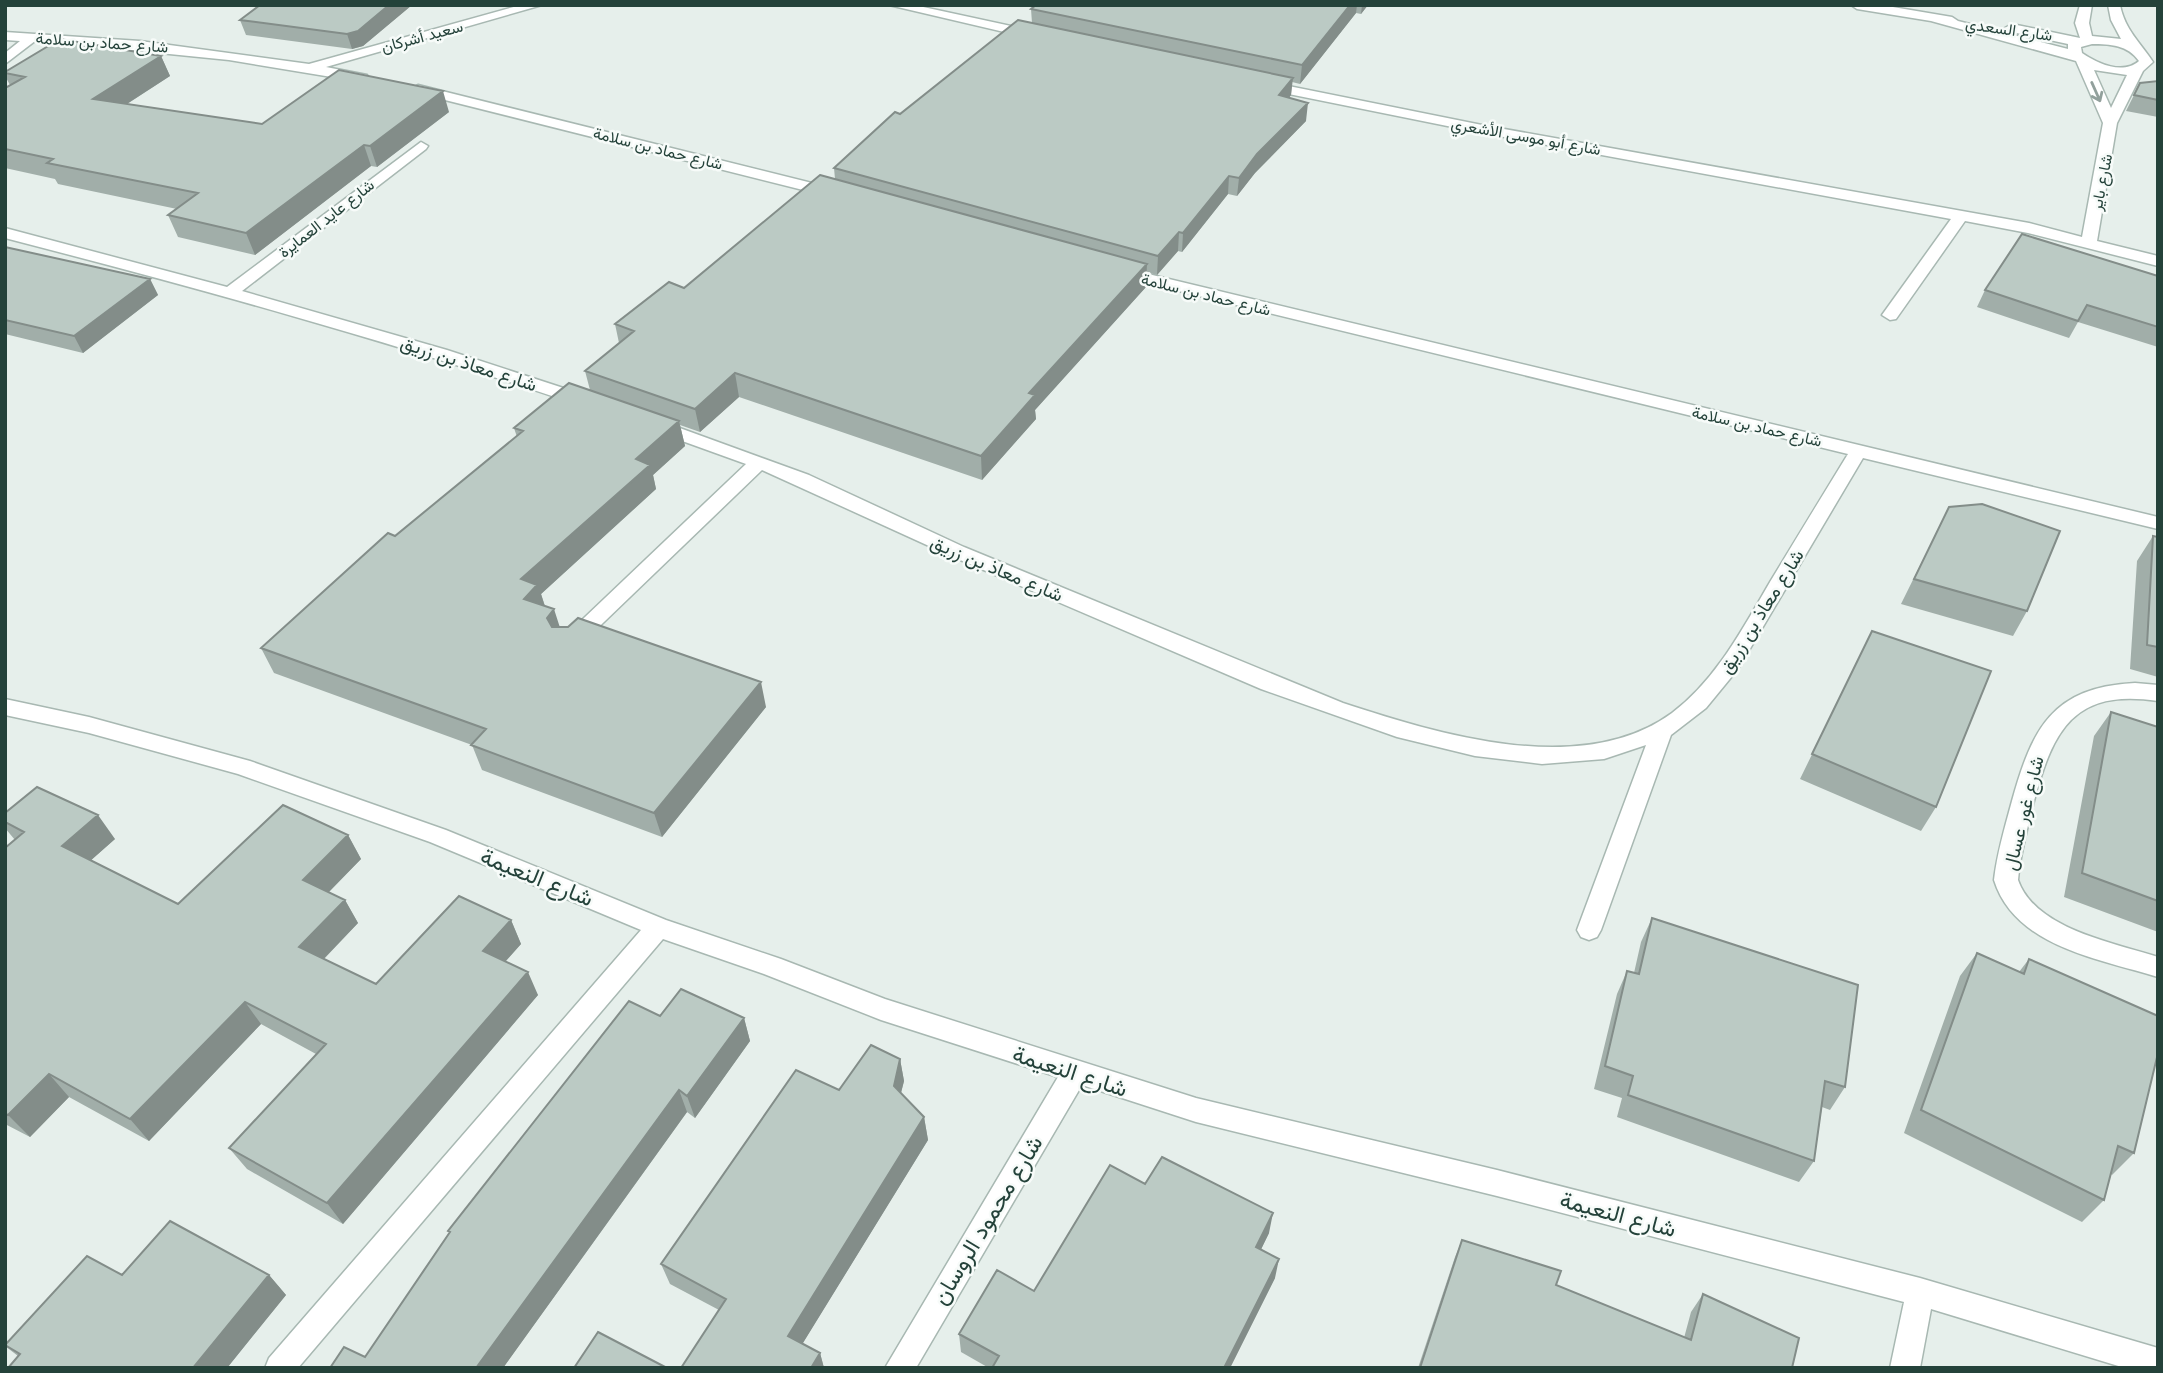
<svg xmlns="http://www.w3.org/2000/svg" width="2163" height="1373" viewBox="0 0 2163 1373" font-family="Inter,Vazirmatn,sans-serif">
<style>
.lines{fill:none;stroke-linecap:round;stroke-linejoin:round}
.minor-casing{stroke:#a8b8b2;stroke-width:3}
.minor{fill:#fff;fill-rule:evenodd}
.wall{fill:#a1aea9}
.shaded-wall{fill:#838d89}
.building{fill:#bbcac4;stroke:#838d89;stroke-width:2}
.oneway{stroke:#92a09c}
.labels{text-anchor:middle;stroke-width:5;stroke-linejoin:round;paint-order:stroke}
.far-street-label{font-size:16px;fill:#24423a;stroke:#f7fbf9}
.street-label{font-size:19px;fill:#24423a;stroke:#f7fbf9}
.near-street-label{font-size:23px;fill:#24423a;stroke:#f7fbf9}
</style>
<rect width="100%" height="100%" fill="#e6efeb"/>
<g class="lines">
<g class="minor-casing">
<path id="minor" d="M521,5H542L326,67L367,75V81L362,82L229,60L50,42L35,41L5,64V53L20,41L5,40V32L140,41L309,64Z
M889,5H914L1034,31L1041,35L1034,39Z
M1851,5H1881L1952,17L1958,21L2068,49V44L2012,32L2005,28L2012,24L2080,38L2075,23L2080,5H2092L2089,23L2092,36L2121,39L2111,20L2108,5H2120C2125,30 2140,42 2153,62L2143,71L2117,123L2097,241L2158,256V266L2028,233L1965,221L1896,319L1890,320L1882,315L1951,219L1482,133L1264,89L1257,85L1264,81L1482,125L2029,223L2082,237L2103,123L2076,61L1931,21L1857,9ZM2092,44C2110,44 2128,45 2139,61C2123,75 2098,64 2082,53L2081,47ZM2094,70L2127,75L2111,108Z
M418,85L840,190L843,193L835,198L413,92L411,89Z
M421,142L428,146L426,149L242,291L447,350L591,397L594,401L591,405H579C390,341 198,288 5,238V228L227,287Z
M1119,267L2158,517V529L1863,458L1738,669L1706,708L1671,735L1601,930L1597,937L1589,940L1581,937L1577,930L1646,745L1604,759L1542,764L1475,756L1397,737L1261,689L951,556L762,470L578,647L571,649L564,647L561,642L564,637L746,464L649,429L646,425L655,419L809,475L964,547L1343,703C1438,734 1582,779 1672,713C1716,680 1743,628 1770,582C1796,539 1822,496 1848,454L1113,275L1111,272Z
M2135,683L2158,685V701C2074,688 2053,730 2034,801C2028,827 2020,853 2018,880C2035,929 2114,943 2158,957V977C2100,959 2015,947 1994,880C1997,853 2005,827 2012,801C2032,729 2052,687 2135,683Z
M5,699L89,717L250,761L446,830L666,920L781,959L885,999L1196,1098L1497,1170L1920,1278L2158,1348V1368H2125L1931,1309L1920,1368H1890L1904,1302L1497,1196L1196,1122L1082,1085L916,1368H885L1058,1077L881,1020L764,974L663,939L298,1368H265L269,1358L641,930L430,842L238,774L89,733L5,715Z"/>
</g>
<use href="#minor" class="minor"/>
</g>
<path class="wall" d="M260,5H412L363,46L352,49L246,35L240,20Z
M1036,5H1368L1361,14L1356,13L1300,84L1292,82L1291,95L1289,98L1306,121L1255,173L1237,196L1228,194L1182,252L1178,251L1157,275L1146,272V287L1035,410L1036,419L982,480L739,397L700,432L680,425L685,446L653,475L656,489L541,594L545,606L560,627L766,707L662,837L482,770L472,745L274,673L261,648L517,437L514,428L590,390L585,371L619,343L615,324L684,288L835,179L834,168L900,114L1032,23L1031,9Z
M161,56L170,76L127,104L262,124L449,112L377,167L371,166L255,255L178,237L168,215L177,209L58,184L55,179L5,168V88L10,85L5,76V72Z
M2158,81V117L2126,111L2140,83Z
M5,247L150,279L158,295L83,353L5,334Z
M2158,276V347L2078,322L2069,338L1977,307L1985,290Z
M1949,507L2027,611L2013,636L1901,604Z
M2153,536L2158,537V677L2130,669L2137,561Z
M1860,656L1936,807L1921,831L1800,779Z
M2111,712L2158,727V932L2064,897L2094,736Z
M5,813L115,839L91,860L178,904L348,835L361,859L329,892L345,900L358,923L324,959L376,984L511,920L521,944L505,962L538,995L343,1224L247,1169L229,1148L316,1054L261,1024L149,1141L69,1097L30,1137L5,1124V848L15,840L5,828Z
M1652,918L1845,1087L1830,1110L1822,1107L1814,1161L1799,1182L1617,1117L1622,1098L1594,1089L1617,994L1627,971L1634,973L1641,942Z
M1977,953L2019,972L2029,959L2134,1153L2112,1175L2111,1174L2104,1200L2082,1222L1904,1133L1960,976Z
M660,1016L744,1018L750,1041L695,1118L687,1112L503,1368H330L365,1357L449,1233L448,1231Z
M900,1059L904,1081L901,1093L924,1117L928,1140L802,1344L820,1353L824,1368H681L719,1310L670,1284L661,1264L839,1090Z
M1145,1184L1269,1233L1261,1249L1275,1278L1230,1368H989L961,1352L959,1334L1034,1291Z
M1462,1240L1556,1285L1684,1338L1691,1312L1703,1294L1792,1368H1418L1455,1257Z
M122,1275H269L286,1295L227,1368H8L18,1356L5,1346Z"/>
<path class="shaded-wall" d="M389,5H412L363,46L352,49L347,34Z
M1350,5H1357L1356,13L1300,84L1302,65Z
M1362,5H1368L1361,14Z
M161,56L170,76L102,120L93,99Z
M1293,78L1291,95L1277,113L1279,95Z
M443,91L449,112L377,167L370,146Z
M1308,103L1306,121L1255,173L1237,196L1239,178L1257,154Z
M364,145L371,166L255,255L246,233Z
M1229,176L1228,194L1182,252L1183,233Z
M1179,232L1178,251L1157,275L1158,256Z
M1147,264L1146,287L1035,410L1036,419L982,480L981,456L1029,393Z
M150,279L158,295L83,353L74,336Z
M735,373L739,397L700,432L695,409Z
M679,421L685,446L653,475L656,489L541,594L546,610L524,599L521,579L636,459Z
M554,609L562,634L556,643L547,618Z
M761,682L766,707L662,837L654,813Z
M98,815L115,839L80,870L62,846Z
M348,835L361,859L317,904L303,880Z
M345,900L358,923L313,970L299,947Z
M511,920L521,944L494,974L483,951Z
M528,972L538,995L343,1224L327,1203Z
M245,1002L261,1024L149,1141L130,1119Z
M744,1018L750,1041L695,1118L687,1096Z
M900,1059L904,1081L897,1108L894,1086Z
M49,1074L69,1097L30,1137L8,1115Z
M679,1090L687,1112L503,1368H476Z
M924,1117L928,1140L795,1356L788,1336Z
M1273,1213L1269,1233L1253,1266L1256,1247Z
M1279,1259L1275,1278L1230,1368H1224Z
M269,1275L286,1295L227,1368H193Z
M820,1353L824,1368H811Z"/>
<path class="building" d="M260,5H389L358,31L347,34L240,20Z
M1036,5H1350L1302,65L1031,9Z
M1018,20L1293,78L1279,95L1308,103L1257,154L1239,178L1229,176L1183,233L1179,232L1158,256L834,168L895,112L900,114Z
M60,39L161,56L93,99L262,124L339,70L443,91L370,146L364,145L246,233L168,215L198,193L47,163L53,159L5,149V88L25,77L5,73V72Z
M2158,81V100L2134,95L2140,83Z
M820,175L1147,264L1029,393L1035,395L981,456L735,373L695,409L585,371L634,331L615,324L669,282L684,288Z
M2022,234L2158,276V327L2087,305L2078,321L1985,290Z
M5,247L150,279L74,336L5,320Z
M569,383L679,421L636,459L650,465L521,579L537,585L524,599L554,609L547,618L552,627H568L578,618L761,682L654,813L471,745L486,729L261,648L388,533L395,536L523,431L514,428Z
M1982,504L2060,531L2027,611L1914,579L1949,507Z
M2153,536L2158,537V647L2147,645Z
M1872,631L1991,671L1936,807L1812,754Z
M2111,712L2158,727V901L2082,873Z
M37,787L98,815L62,846L178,904L283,805L348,835L303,880L345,900L299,947L376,984L459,896L511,920L483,951L528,972L327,1203L229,1148L326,1044L245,1002L130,1119L49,1074L8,1115L5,1114V848L24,832L5,822V813Z
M1652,918L1858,985L1845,1087L1825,1081L1814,1161L1628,1095L1633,1076L1605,1066L1627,971L1639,974Z
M1977,953L2024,974L2029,959L2158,1016V1053L2134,1153L2118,1146L2104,1200L1921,1110Z
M681,989L744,1018L687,1096L679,1090L476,1368H330L344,1347L365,1357L450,1232L448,1231L629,1001L660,1016Z
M871,1045L900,1059L894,1086L924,1117L788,1336L820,1353L811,1368H681L726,1299L661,1264L796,1070L839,1090Z
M1162,1157L1273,1213L1256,1247L1279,1259L1224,1368H992L999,1356L959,1334L997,1270L1034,1291L1110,1165L1145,1184Z
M170,1221L269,1275L193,1368H8L20,1354L5,1345L87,1256L122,1275Z
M1462,1240L1561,1271L1556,1285L1691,1340L1703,1294L1799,1338L1792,1368H1420Z
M598,1332L667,1368H574Z"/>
<defs><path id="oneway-shaft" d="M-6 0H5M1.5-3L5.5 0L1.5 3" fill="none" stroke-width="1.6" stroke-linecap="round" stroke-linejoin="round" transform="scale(1.75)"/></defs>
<use class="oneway" href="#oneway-shaft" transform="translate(2096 92) rotate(66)"/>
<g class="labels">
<g class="far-street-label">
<text transform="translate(2009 29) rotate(8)" y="6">شارع السعدي</text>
<text transform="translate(422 36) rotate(-15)" y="6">سعيد أشركان</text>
<text transform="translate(102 42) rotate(4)" y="6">شارع حماد بن سلامة</text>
<text transform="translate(1526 136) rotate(10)" y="6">شارع أبو موسى الأشعري</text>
<text transform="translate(658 148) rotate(14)" y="6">شارع حماد بن سلامة</text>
<text transform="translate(2101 182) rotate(-79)" y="6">شارع باير</text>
<text transform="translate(326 218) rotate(-38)" y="6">شارع عايد العمايرة</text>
<text transform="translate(1206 294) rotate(14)" y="6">شارع حماد بن سلامة</text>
<text transform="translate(1757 426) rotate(13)" y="6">شارع حماد بن سلامة</text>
</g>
<g class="street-label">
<text transform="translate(469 363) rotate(18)" y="7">شارع معاذ بن زريق</text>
<text transform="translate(997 568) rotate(23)" y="7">شارع معاذ بن زريق</text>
<text transform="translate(1761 611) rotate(-58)" y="7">شارع معاذ بن زريق</text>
<text transform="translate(2023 813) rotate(-76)" y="7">شارع غور عسال</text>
</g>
<g class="near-street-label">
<text transform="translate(537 877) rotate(22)" y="8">شارع النعيمة</text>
<text transform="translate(1070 1071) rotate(18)" y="8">شارع النعيمة</text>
<text transform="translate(1618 1214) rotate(15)" y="8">شارع النعيمة</text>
<text transform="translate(987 1220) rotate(-59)" y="8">شارع محمود الروسان</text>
</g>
</g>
<rect width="2163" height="1373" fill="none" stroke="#24423a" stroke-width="14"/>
</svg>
